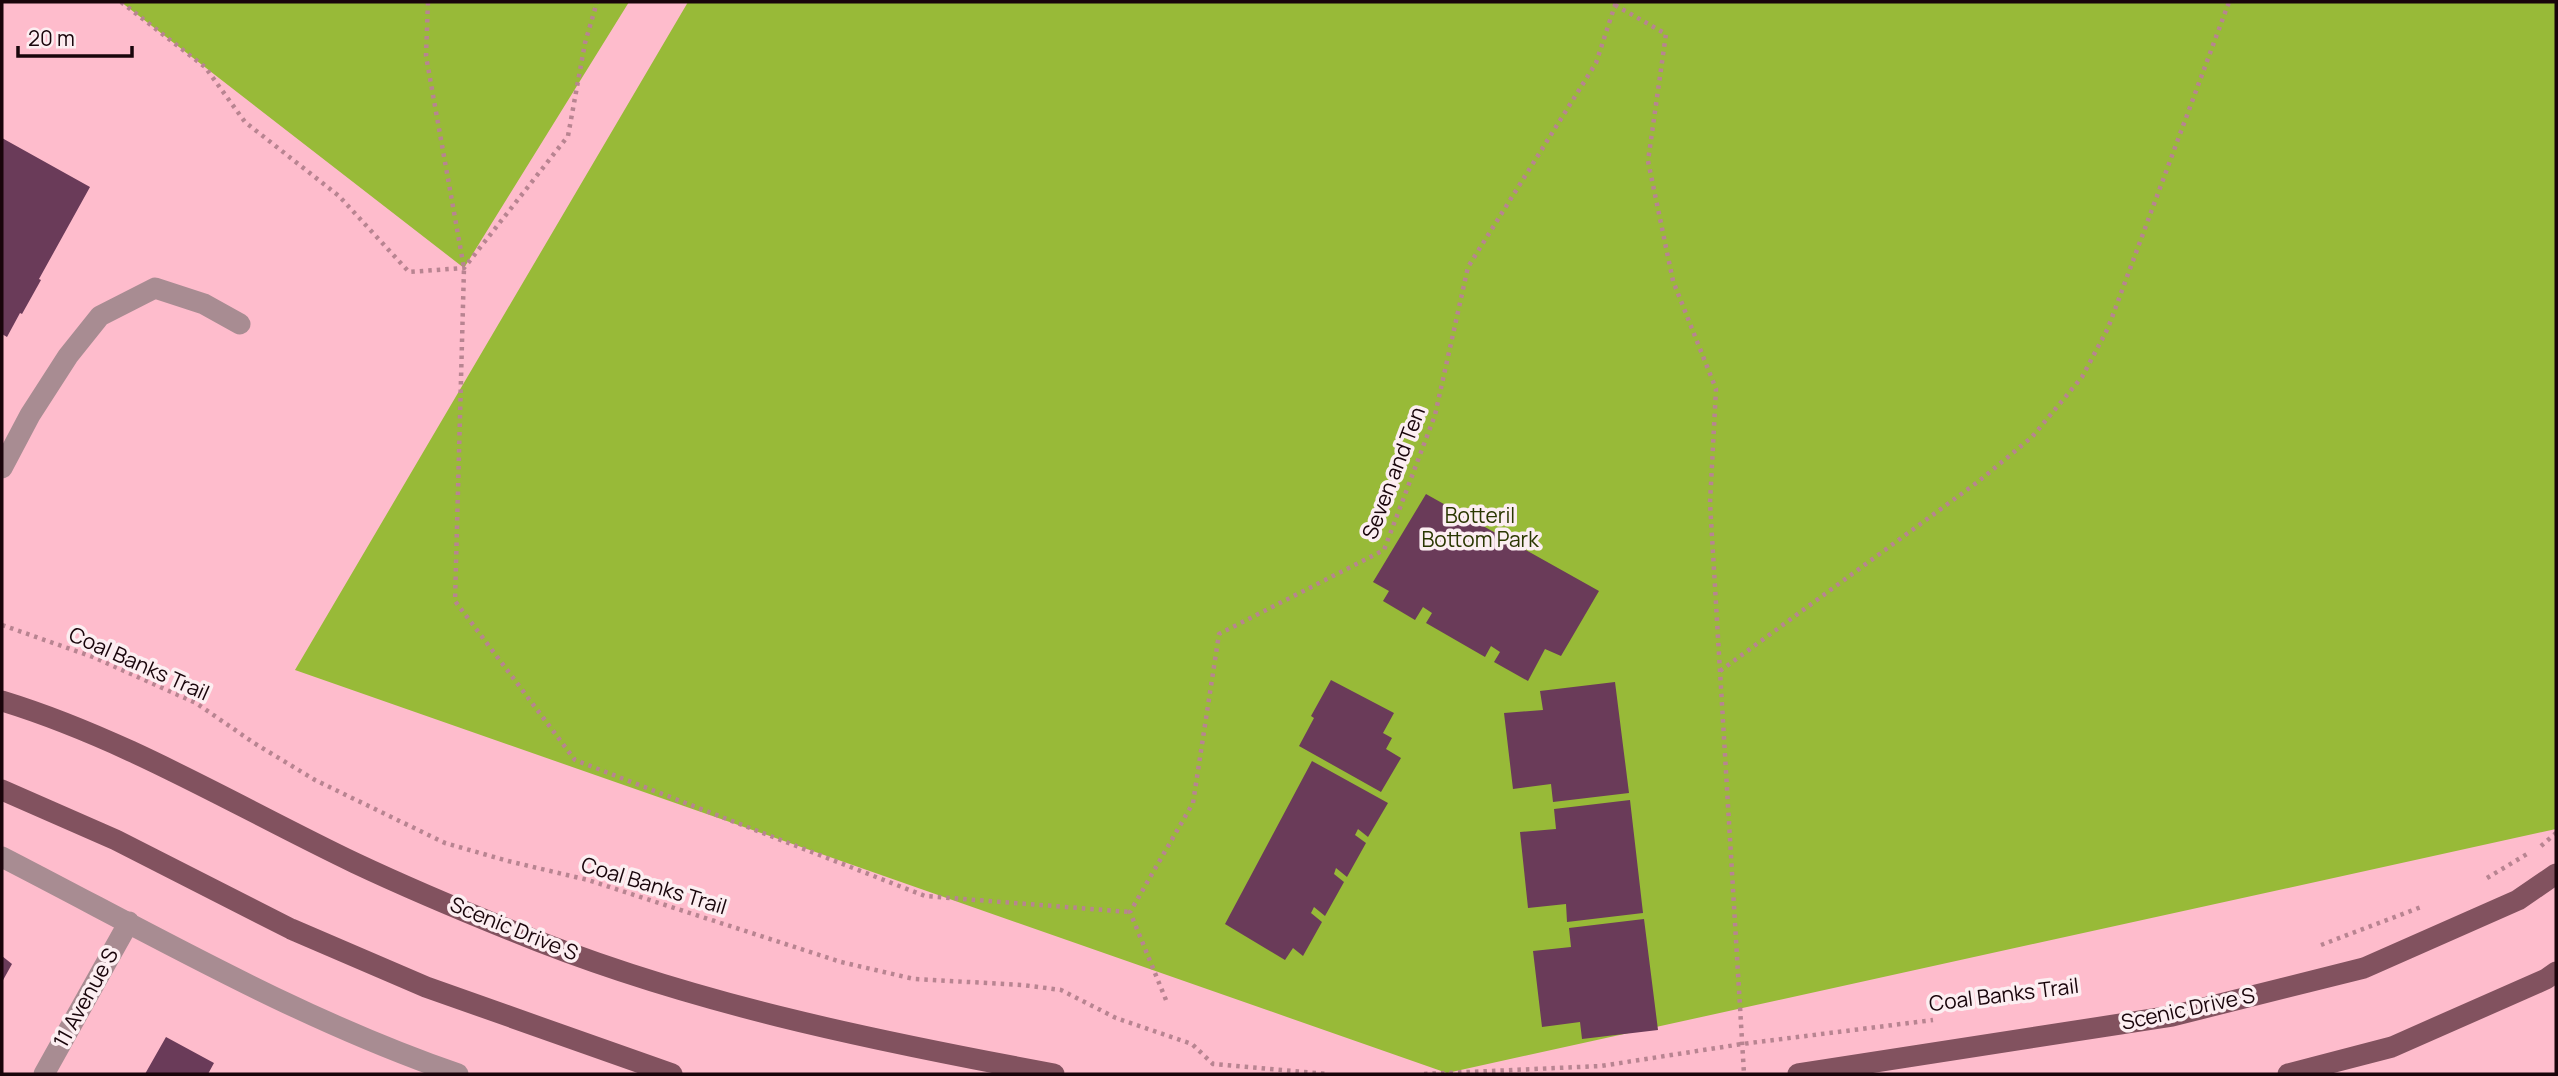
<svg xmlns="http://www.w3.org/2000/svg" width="2558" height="1076" viewBox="0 0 2558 1076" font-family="Manrope,sans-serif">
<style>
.green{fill:#98ba38}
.building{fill:#6a3b59}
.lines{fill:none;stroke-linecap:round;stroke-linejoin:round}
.path{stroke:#b88491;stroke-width:4.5;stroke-dasharray:3.5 5;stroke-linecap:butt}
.minor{stroke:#a88c92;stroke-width:21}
.major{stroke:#82525f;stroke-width:21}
.labels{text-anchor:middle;stroke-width:7;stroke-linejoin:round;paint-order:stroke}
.street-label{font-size:21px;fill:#19050b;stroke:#fceef1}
.park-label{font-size:21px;fill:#2a3701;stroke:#fceef1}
</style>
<rect width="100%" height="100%" fill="#febccc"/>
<path class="green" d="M121,2H629L464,268Z
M688,2H2556V829L1447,1073L295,670Z"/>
<path class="building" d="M2,138L90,187L39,279L41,280L22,314L20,313L7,337L2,334Z
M1426,494L1599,591L1561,656L1545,649L1528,681L1494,662L1500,652L1491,646L1485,657L1426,623L1432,613L1423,607L1415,620L1383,601L1389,591L1373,582Z
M1331,680L1394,713L1383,733L1392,738L1386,749L1401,758L1381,792L1299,746L1314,718L1311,716Z
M1615,682L1629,793L1553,802L1551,784L1513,789L1504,713L1543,710L1540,691Z
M1312,761L1388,803L1368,837L1358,829L1355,835L1366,843L1347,877L1336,868L1334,874L1344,882L1325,916L1314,907L1311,913L1322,922L1303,956L1293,948L1285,960L1225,924Z
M1630,800L1643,913L1567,922L1566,904L1528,908L1520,832L1556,829L1554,809Z
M1644,919L1658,1030L1582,1039L1580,1022L1542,1027L1533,951L1571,947L1569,928Z
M2,956L12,964L2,982Z
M166,1037L214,1063L208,1074H145Z"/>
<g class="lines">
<path class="path" d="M121,2L205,67L245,122L339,196L409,272L464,268L568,136L585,43L597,2
M428,2L426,56L464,268L455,601L575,760L925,896L1130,912
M1615,5L1666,34L1648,161L1673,281L1716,389L1710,503L1744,1074
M2,625L93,657L196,703L254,743L315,780L445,843L508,861L588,880L841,962L914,979L1023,985L1061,990L1116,1018L1192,1044L1213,1064L1327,1074
M1720,671L1979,481L2032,437L2082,377L2108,328L2229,2
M2541,846L2556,833
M2487,878L2527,854
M2321,945L2421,907
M1166,1000L1130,912L1193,803L1219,634L1384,550L1435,415L1468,267L1596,63L1616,2
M1424,1074L1601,1066L1742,1044L1933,1020"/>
<path class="minor" d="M2,468L30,415L68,356L100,316L155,288L204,304L240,324
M2,857C152,934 298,1019 458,1074
M44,1074L129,922"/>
<path class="major" d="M2,701C126,739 238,807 355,863C406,887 458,909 510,930C684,1002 870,1040 1054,1074
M2,790L116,840L291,929L426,987L672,1074
M1798,1074L2172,1016L2364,968L2518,900L2556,874
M2288,1074L2392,1047L2546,979L2556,972"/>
</g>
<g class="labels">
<g class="street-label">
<text transform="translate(1394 473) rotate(-69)" y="7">Seven and Ten</text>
<text transform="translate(139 664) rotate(24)" y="7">Coal Banks Trail</text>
<text transform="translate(654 886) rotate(17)" y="7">Coal Banks Trail</text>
<text transform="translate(514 929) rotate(22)" y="7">Scenic Drive S</text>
<text transform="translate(2004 995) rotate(-7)" y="7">Coal Banks Trail</text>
<text transform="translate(86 998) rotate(-61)" y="7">11 Avenue S</text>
<text transform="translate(2188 1009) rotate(-12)" y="7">Scenic Drive S</text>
</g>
<g class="park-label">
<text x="1480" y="523">Botteril<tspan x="1480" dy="24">Bottom Park</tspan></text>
</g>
</g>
<rect width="2558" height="1076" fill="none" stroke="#19050b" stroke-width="7"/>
<path d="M18 46v10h114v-10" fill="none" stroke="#19050b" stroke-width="3.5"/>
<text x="28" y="46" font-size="21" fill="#19050b" stroke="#fceef1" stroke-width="5" paint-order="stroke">20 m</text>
</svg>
